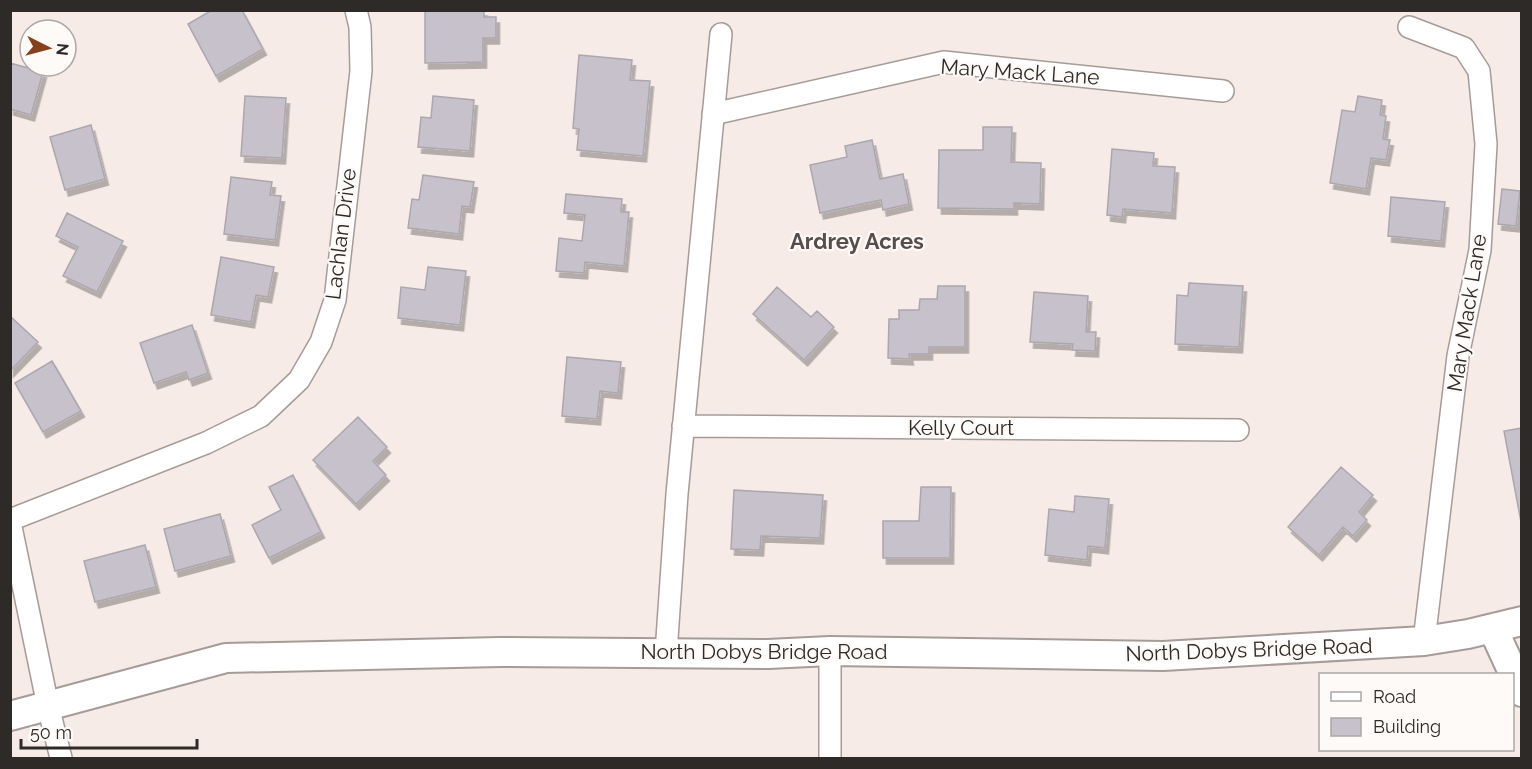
<svg xmlns="http://www.w3.org/2000/svg" width="1532" height="769" viewBox="0 0 1532 769" font-family="Raleway,sans-serif">
<style>
.building{fill:#c6c1ca;stroke:#aca7af;stroke-width:1.5;filter:url(#shadow)}
.lines{fill:none;stroke-linecap:round;stroke-linejoin:round}
.street-casing{stroke:#a69c97;stroke-width:24}
.secondary-casing{stroke:#a69c97;stroke-width:32}
.street{stroke:#fff;stroke-width:21}
.secondary{stroke:#fff;stroke-width:28}
.labels{text-anchor:middle;stroke-width:4.5;stroke-linejoin:round;paint-order:stroke}
.street-label{font-size:21px;fill:#2d2a28;stroke:#fefaf8}
.neighbourhood-label{font-size:22px;font-weight:bold;fill:#564e4a;stroke:#fefaf8}
</style>
<defs>
<filter id="shadow"><feDropShadow dx="3.5" dy="6" stdDeviation="0" flood-color="#0004"/></filter>
</defs>
<rect width="100%" height="100%" fill="#f6ebe6"/>
<path class="building" d="M212,10H242L263,49L216,76L188,24Z
M425,10H484V17H496V38H483V62L425,63Z
M579,55L632,60L630,80L650,81L643,156L577,150L579,129L573,128Z
M10,63L43,72L31,115L10,109Z
M245,96L286,98L282,158L241,156Z
M433,96L474,100L470,151L418,147L421,117L431,118Z
M1358,96L1382,100L1380,115L1386,116L1383,139L1390,140L1386,160L1371,158L1366,189L1330,183L1342,110L1355,112Z
M91,125L105,179L65,190L50,137Z
M983,127H1012L1011,162L1041,163L1040,204L1014,203V209L938,208L939,150H983Z
M872,140L880,179L903,174L909,204L883,210L881,200L820,213L810,165L847,157L845,146Z
M1112,149L1154,153L1153,166L1175,167L1172,213L1123,209L1122,217L1107,215Z
M423,175L474,182L470,207L462,206L459,234L408,228L412,199L419,200Z
M231,177L272,182L270,195L281,196L275,240L224,234Z
M1502,189L1520,191L1516,226L1498,224Z
M566,194L622,199L621,212H629L624,266L585,262L584,273L556,271L559,238L582,241L585,215L564,213Z
M1391,197L1445,202L1441,241L1388,236Z
M67,213L123,241L97,292L63,276L78,247L56,236Z
M221,257L274,267L268,297L256,295L251,322L211,315Z
M428,267L466,271L460,325L398,318L401,287L425,290Z
M1189,283L1243,286L1239,347L1175,344L1177,295L1188,296Z
M938,286H965V347H929V354H909L910,359L888,358L889,319H899V310H919L920,299H937Z
M777,287L811,317L817,311L834,327L804,360L753,314Z
M1034,292L1088,296L1086,332H1096L1095,351L1072,350L1073,344L1030,342Z
M10,316L38,342L10,371Z
M192,325L208,373L189,380L186,372L154,383L140,343Z
M567,357L621,362L618,393L600,391L597,419L562,416Z
M52,361L81,411L43,432L15,383Z
M358,417L387,447L373,461L386,475L356,504L313,460Z
M1522,428V521L1521,522L1504,431Z
M1341,467L1373,495L1359,512L1367,520L1353,536L1343,527L1319,555L1288,527Z
M293,475L321,532L269,558L252,525L281,510L269,487Z
M921,487H951L950,558H883V521H919Z
M734,490L823,495L820,538L761,536L760,550L731,549Z
M1075,496L1109,499L1105,548L1088,546L1087,560L1045,555L1049,509L1074,512Z
M220,514L231,556L175,571L164,529Z
M145,545L156,587L95,602L84,561Z"/>
<g class="lines">
<g class="street-casing">
<path id="street" d="M1409,27L1464,48L1479,71L1486,144L1480,250L1458,356L1424,641
M713,114L944,62L1223,91
M683,426L1238,430
M10,520L206,443L261,416L299,380L321,342L335,300L361,71L360,27L356,10
M10,522L48,706L61,758
M830,651V758
M666,653L677,494L721,34"/>
</g>
<g class="secondary-casing">
<path id="secondary" d="M1493,629L1522,692
M10,716L226,658L500,652L768,654L830,651L1163,656L1424,641L1468,634L1522,621"/>
</g>
<use href="#street" class="street"/>
<use href="#secondary" class="secondary"/>
</g>
<g class="labels">
<g class="street-label">
<text transform="translate(1020 72) rotate(4)" y="7">Mary Mack Lane</text>
<text transform="translate(341 234) rotate(-83)" y="7">Lachlan Drive</text>
<text transform="translate(1467 313) rotate(-81)" y="7">Mary Mack Lane</text>
<text x="961" y="435">Kelly Court</text>
<text transform="translate(1249 650) rotate(-2)" y="7">North Dobys Bridge Road</text>
<text x="764" y="659">North Dobys Bridge Road</text>
</g>
<g class="neighbourhood-label">
<text x="857" y="249">Ardrey Acres</text>
</g>
</g>
<rect width="1532" height="769" fill="none" stroke="#2d2a28" stroke-width="24"/>
<rect x="1319" y="673" width="195" height="78" fill="#fefaf8" stroke="#aaa7a5" stroke-width="1.5"/>
<rect x="1331" y="692" width="30" height="9" fill="#ffffff" stroke="#aaa7a5" stroke-width="1.5"/>
<text x="1373" y="703" font-size="18" fill="#2d2a28">Road</text>
<rect x="1331" y="718" width="30" height="18" fill="#c6c1ca" stroke="#aaa7a5" stroke-width="1.5"/>
<text x="1373" y="733" font-size="18" fill="#2d2a28">Building</text>
<g transform="translate(48 48) rotate(96)"><circle r="28" fill="#fefaf8" stroke="#aaa7a5" stroke-width="1.5"/>
<path d="M0-4.5L10 22L0 15L-10 22Z" fill="#86401c"/>
<text y="-9" font-size="16" font-weight="bold" text-anchor="middle" fill="#2d2a28">N</text>
</g>
<path d="M21 739v9h176v-9" fill="none" stroke="#2d2a28" stroke-width="3"/>
<text x="30" y="739" font-size="18" fill="#2d2a28" stroke="#fefaf8" stroke-width="4.5" paint-order="stroke">50 m</text>
</svg>
